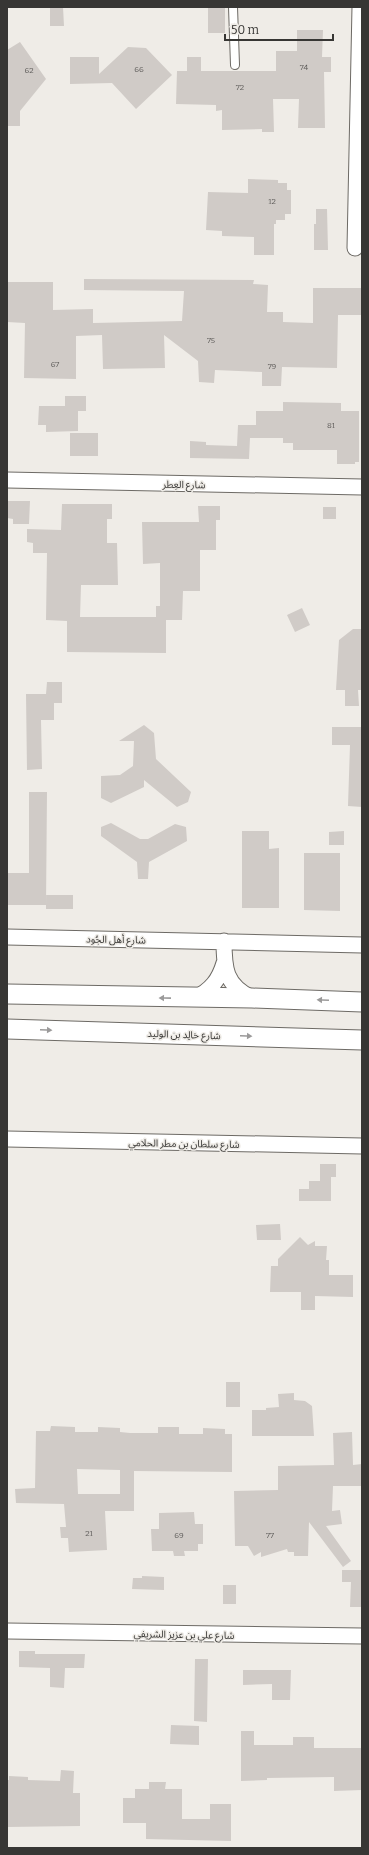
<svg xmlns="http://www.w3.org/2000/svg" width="369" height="1855" viewBox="0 0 369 1855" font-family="Bitter,'Noto Sans Arabic',serif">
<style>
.building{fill:#d0cbc7;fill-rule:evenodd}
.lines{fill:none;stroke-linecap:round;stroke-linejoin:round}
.service-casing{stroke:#6d6a65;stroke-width:10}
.minor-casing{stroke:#6d6a65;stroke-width:17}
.tertiary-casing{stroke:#6d6a65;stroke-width:21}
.service{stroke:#fff;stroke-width:8}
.minor{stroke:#fff;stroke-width:15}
.tertiary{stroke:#fff;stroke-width:19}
.oneway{fill:#9b9a9a}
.labels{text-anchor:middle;stroke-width:3;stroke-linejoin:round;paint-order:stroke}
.number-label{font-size:8px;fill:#5d5b59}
.street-label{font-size:10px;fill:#373634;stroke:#efece7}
</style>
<rect width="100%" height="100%" fill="#efece7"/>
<path class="building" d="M50,7H63L64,26H50Z
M208,7H225V33H208Z
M297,30H323L322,57H331V72H324L325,128H298L299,99H273L274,132H262V129L222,130V110L216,111V105L176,104L177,71H187V57H201V71H276V51H297Z
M20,42L46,79L20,111V126H7V50Z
M128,47L146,48L172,75L136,109L112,83L70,84V57H99V74Z
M248,179L278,180V183H287V190H291V214H285V220H276V224H274V255H254V237L222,236V231L206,230L208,192L248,193Z
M316,209H327L328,250H314V224H316Z
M84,279L254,280L253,284L268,285L267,312H283V322L313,323V288H362V315H338L337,368L282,367L281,386H262V372L215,370L214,383L199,382L198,361L164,335L165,368L103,369L102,335L76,336V379L24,378L25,323L7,322V282H53V310L93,309V323L182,321L184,291L84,290Z
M65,396H86V411H78V431L46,432V425H38L39,406H65Z
M283,402L341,403V411H359V462H355V464H337V450H293V443H283V438H250L249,459L190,458V441L206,442V445L237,446L238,425H256V411H283Z
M70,433H98V456H70Z
M7,501H30L29,524H13V519L7,518Z
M62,504H112V519H107V543H117L118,585H81L80,617H156V606H160V563L143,564L142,522H199L198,506H220V520H216V550H200V591H183L182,620H166V653L67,652V621L46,620L47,553H33V543L27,542V529L61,530Z
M323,507H336V519H323Z
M302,608L310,625L295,632L287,615Z
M353,629H362V690H358L359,706H345V690H336L339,640Z
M47,682H62V703H54V720H41L42,769L27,770L26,694H46Z
M144,725L154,733L156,759L191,792L188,802L177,807L144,780V787L111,803L101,798V776L120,775L133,766L134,741H119Z
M332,727H362V807L348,806L350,745H332Z
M29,792H47L46,905H7V873H29Z
M111,823L140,839H148L175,824L186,827L187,841L149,862L148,879H138L137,862L101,836V827Z
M242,831H269V849L279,848V908H242Z
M344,831V845H329V832Z
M304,853H340V911L304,910Z
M46,895H73V909H46Z
M320,1164H336V1177H331V1201H299V1189H309V1181H320Z
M280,1224L281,1240H257L256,1225Z
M300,1237L308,1245L315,1241V1246H327L326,1260H329V1275H353V1297L315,1296V1310H301V1292H270L271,1266H278V1259Z
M226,1382H240V1407H226Z
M294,1393V1400L305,1401L312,1406L314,1436H252V1410H266V1408L279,1407L278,1394Z
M51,1426L75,1427V1432H98V1427L120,1428V1432L130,1433H158V1427H179V1434H203V1428L225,1429V1434H232V1472L134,1471V1511H105L107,1550L69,1552L68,1538H61L60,1527H66L64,1504L16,1503L15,1489L35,1488L36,1431H50ZM77,1469L120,1470V1494H78Z
M352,1432L353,1465L362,1464V1486H333L332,1511L340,1510L342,1524L326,1526L351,1561L343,1567L309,1522L308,1556H294V1552H288L287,1549L261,1557V1552L254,1556L248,1546H235L234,1491L278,1490V1466L334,1465L333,1433Z
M194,1512L195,1524H203V1544H198V1551H184L185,1556H174L173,1551H152L151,1529H159V1513Z
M342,1570H362V1607H350L351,1582H342Z
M142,1576L164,1577V1590L132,1589L133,1578H142Z
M223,1585H236V1604H223Z
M19,1651H35V1654H85L84,1668H65L64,1688L50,1687V1668L19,1667Z
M195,1659H208L207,1722L194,1721Z
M243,1670H291L290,1700H272V1684L243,1685Z
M171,1725L199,1726V1745L170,1744Z
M241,1731H254V1745H293V1737H314V1748H362V1790L334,1791V1777L267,1778V1780L241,1781Z
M61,1770L74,1771L73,1793H80V1826L7,1827V1780H9V1776L28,1777V1780L60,1781Z
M149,1782H166L165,1789H182V1819H210V1804H231V1841L146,1839V1823H123V1798H135V1789H149Z"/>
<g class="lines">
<g class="service-casing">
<path id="service" d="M233,7L235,65"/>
</g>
<g class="minor-casing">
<path id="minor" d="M355,248L360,7
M7,480L362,487
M7,937L362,945
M224,941C224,968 225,985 252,998
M195,998C211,990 219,980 224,963
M7,1139L362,1146
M7,1631L362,1636"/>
</g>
<g class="tertiary-casing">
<path id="tertiary" d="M7,994L252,998L362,1002
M7,1029L362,1040"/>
</g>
<use href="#service" class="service"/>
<use href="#minor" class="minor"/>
<use href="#tertiary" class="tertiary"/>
</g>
<defs><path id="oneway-solid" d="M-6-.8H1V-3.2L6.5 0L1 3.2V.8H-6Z"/></defs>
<g class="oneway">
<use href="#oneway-solid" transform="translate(165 998) rotate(-179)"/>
<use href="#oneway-solid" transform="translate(323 1000) rotate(-178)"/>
<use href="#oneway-solid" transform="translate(46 1030) rotate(2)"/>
<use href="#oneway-solid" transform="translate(246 1036) rotate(2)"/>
</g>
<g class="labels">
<g class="number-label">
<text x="304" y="70">74</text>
<text x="139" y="72">66</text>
<text x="29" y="73">62</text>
<text x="240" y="90">72</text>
<text x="272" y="204">12</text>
<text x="211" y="343">75</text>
<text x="55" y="367">67</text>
<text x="272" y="369">79</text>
<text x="331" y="428">81</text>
<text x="89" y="1536">21</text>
<text x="179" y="1538">69</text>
<text x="270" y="1538">77</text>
</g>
<g class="street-label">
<text transform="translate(184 484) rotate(1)" y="4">شارع العِطر</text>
<text transform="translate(116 939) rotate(1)" y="4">شارع أهل الجُود</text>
<text transform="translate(184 1034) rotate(2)" y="4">شارع خالِد بن الوليد</text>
<text transform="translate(184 1143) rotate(1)" y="4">شارع سلطان بن مطر الحلامي</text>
<text transform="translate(184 1634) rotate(1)" y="4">شارع علي بن عزيز الشريفي</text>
</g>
</g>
<rect width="369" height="1855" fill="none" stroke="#373634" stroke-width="16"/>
<path d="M225 34v6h108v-6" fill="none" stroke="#373634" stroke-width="2"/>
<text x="231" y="34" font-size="12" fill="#373634" stroke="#efece7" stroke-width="3" paint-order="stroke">50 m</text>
</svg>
